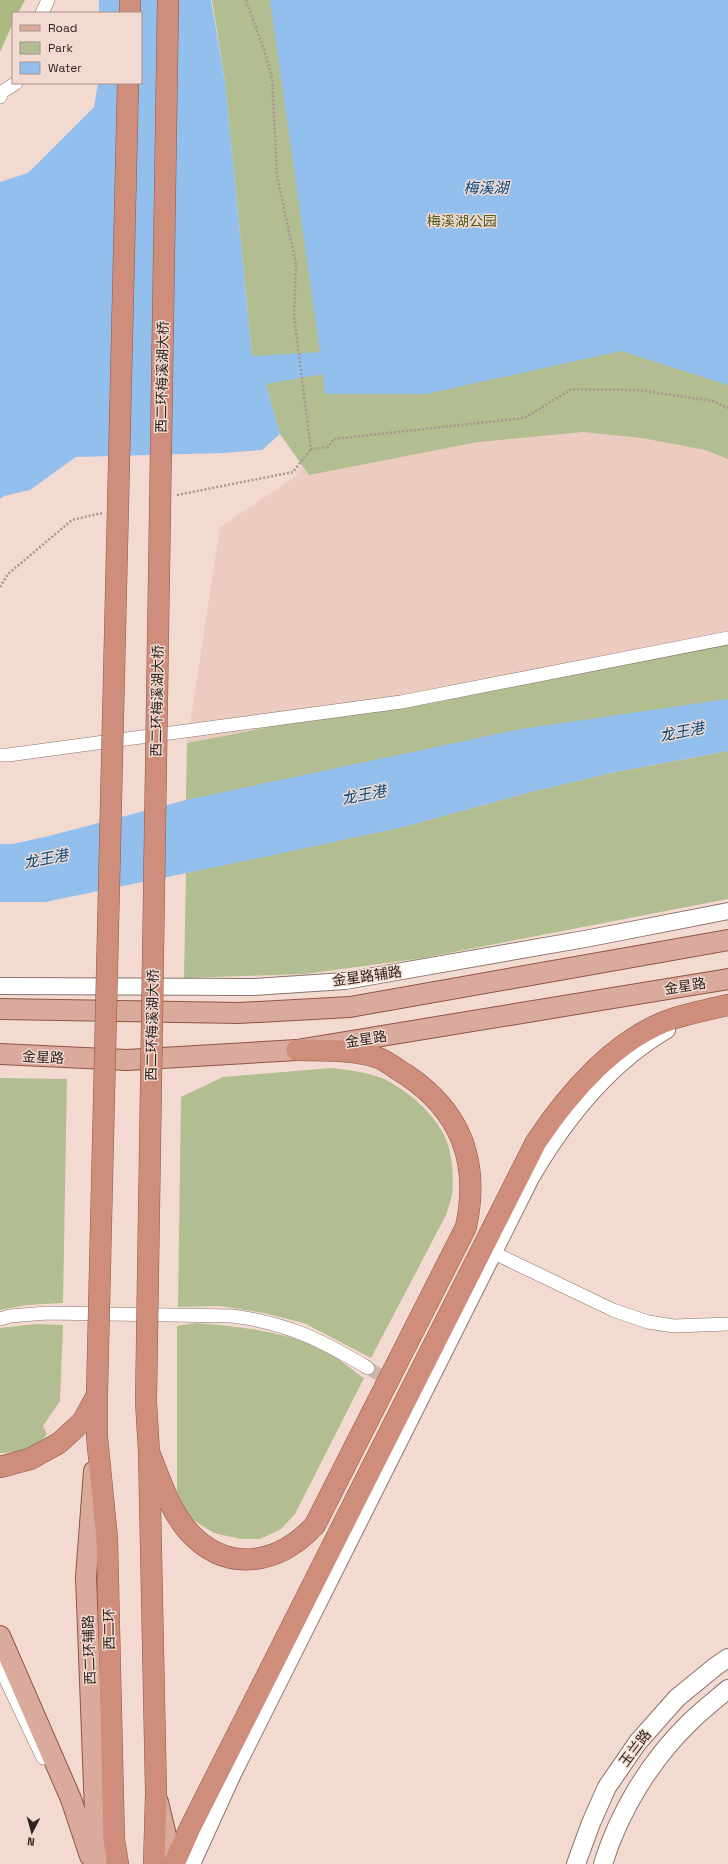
<svg xmlns="http://www.w3.org/2000/svg" width="728" height="1864" viewBox="0 0 728 1864" font-family="'Space Grotesk','Noto Sans SC',sans-serif">
<style>
.built{fill:#ecccc0}
.green{fill:#b2bd91}
.forest{fill:#abba7f}
.water{fill:#93bfed}
.lines{fill:none;stroke-linecap:round;stroke-linejoin:round}
.minor-tunnel{stroke:#ccb6ae;stroke-width:13;stroke-dasharray:13 6;stroke-linecap:butt}
.minor-casing{stroke:#89736a;stroke-width:14}
.tertiary-casing{stroke:#89736a;stroke-width:18}
.secondary-casing{stroke:#89736a;stroke-width:20}
.primary-casing{stroke:#8e5646;stroke-width:22}
.trunk-casing{stroke:#8e5646;stroke-width:22}
.path{stroke:#a9968f;stroke-width:2.5;stroke-dasharray:2 2;stroke-linecap:butt}
.minor{stroke:#fff;stroke-width:13}
.tertiary{stroke:#fff;stroke-width:16}
.secondary{stroke:#fff;stroke-width:18}
.primary{stroke:#daaa9c;stroke-width:20}
.trunk{stroke:#ce8e7b;stroke-width:21}
.trunk-bridge-casing{stroke:#8e5646;stroke-width:22;stroke-linecap:butt}
.trunk-bridge{stroke:#ce8e7b;stroke-width:21}
.labels{text-anchor:middle;stroke-width:3;stroke-linejoin:round;paint-order:stroke}
.park-label{font-size:14px;fill:#515d1d;stroke:#f3dad1}
.street-label{font-size:14px;fill:#2e2521;stroke:#f3dad1}
.water-label{font-size:15px;font-style:italic;fill:#064d84;stroke:#f3dad1}
</style>
<rect width="100%" height="100%" fill="#f3dad1"/>
<path class="built" d="M728,418V639L187,743L220,527L295,477L311,449Z"/>
<path class="green" d="M212,0H728V459L705,450L642,438L583,432L478,442L309,475L280,434L266,384L252,356L225,82Z
M728,639V699L186,800L187,743Z
M728,751V899L423,958L305,974L184,978L186,873L403,827L531,792L616,772Z
M331,1068C348,1070 366,1072 382,1078C406,1089 434,1113 445,1137C452,1151 454,1178 452,1194C451,1201 448,1208 446,1215L371,1358L304,1323L264,1313L220,1306L178,1307L181,1097L223,1077Z
M0,1078L67,1079L63,1303L26,1305L0,1310Z
M196,1323C240,1327 290,1331 329,1353C341,1360 352,1370 364,1378L295,1514L281,1529L260,1539H240L214,1533L188,1517L177,1491V1326Z
M36,1324L63,1325L60,1401L43,1426L47,1434C36,1449 18,1453 0,1453V1328Z"/>
<path class="forest" d="M0,0H25L18,13H13V23L0,52Z"/>
<path class="water" d="M99,0H211L225,82L252,356L320,352L270,0H728V385L621,351L426,394H325L323,374L266,384L280,434L262,450L223,453L76,457L30,490L4,496L0,499V182L28,173L94,107L98,83H141V13H99Z
M728,699V751L616,772L531,792L403,827L264,857L45,902H0V844H12L45,837L186,800L521,729Z"/>
<g class="lines">
<path class="minor-tunnel" d="M368,1368L410,1393"/>
<g class="minor-casing">
<path id="minor" d="M42,13L48,0
M0,97L2,92L16,83
M0,755H8L401,702L728,638
M494,1253L613,1310L648,1322L674,1326L728,1324
M0,1319L10,1316L47,1313L232,1316C288,1323 321,1340 368,1368
M0,1667L43,1758"/>
</g>
<g class="tertiary-casing">
<path id="tertiary" d="M0,986L253,987L345,981L585,939L728,911
M192,1864L233,1774L531,1178C564,1121 609,1064 667,1030"/>
</g>
<g class="secondary-casing">
<path id="secondary" d="M576,1864L591,1823L607,1787L638,1742L677,1698L716,1666L728,1658
M603,1864C619,1812 650,1761 689,1723C701,1711 715,1700 728,1689"/>
</g>
<g class="primary-casing">
<path id="primary" d="M0,1009L239,1013L350,1007L728,940
M0,1054L127,1060L297,1050L728,979
M94,1471L86,1577L97,1864
M0,1636L71,1799L90,1856
M158,1802L173,1864"/>
</g>
<g class="trunk-casing">
<path id="trunk" d="M130,13V0
M97,1394V1437L107,1538L114,1839L118,1864
M146,1402L149,1452L156,1793L154,1864
M149,1452C160,1479 169,1509 188,1531C227,1574 278,1565 315,1525L466,1227C480,1162 461,1111 405,1074C396,1069 386,1060 376,1057C351,1049 324,1051 297,1050
M0,1467L30,1459L59,1443L83,1421L96,1397
M174,1864L190,1828L536,1142C568,1094 617,1036 675,1018C692,1013 710,1009 728,1005"/>
</g>
<path class="path" d="M246,0L265,53L272,77L277,176L296,264L294,316L311,449L328,447L334,439L524,418L572,389L637,390L713,401L728,408
M177,495L293,472L311,449
M0,587L8,574L72,520L102,513"/>
<use href="#minor" class="minor"/>
<use href="#tertiary" class="tertiary"/>
<use href="#secondary" class="secondary"/>
<use href="#primary" class="primary"/>
<use href="#trunk" class="trunk"/>
<g class="trunk-bridge-casing">
<path id="trunk-bridge" d="M97,1394L128,83
M146,1402L168,0"/>
</g>
<use href="#trunk-bridge" class="trunk-bridge"/>
</g>
<g class="labels">
<g class="park-label">
<text x="462" y="226">梅溪湖公园</text>
</g>
<g class="street-label">
<text transform="translate(162 377) rotate(-89)" y="5">西二环梅溪湖大桥</text>
<text transform="translate(157 701) rotate(-89)" y="5">西二环梅溪湖大桥</text>
<text transform="translate(367 976) rotate(-8)" y="5">金星路辅路</text>
<text transform="translate(685 986) rotate(-9)" y="5">金星路</text>
<text transform="translate(152 1025) rotate(-89)" y="5">西二环梅溪湖大桥</text>
<text transform="translate(366 1039) rotate(-9)" y="5">金星路</text>
<text transform="translate(43 1057) rotate(3)" y="5">金星路</text>
<text transform="translate(109 1629) rotate(-91)" y="5">西二环</text>
<text transform="translate(89 1650) rotate(-92)" y="5">西二环辅路</text>
<text transform="translate(635 1748) rotate(-53)" y="5">玉兰路</text>
</g>
<g class="water-label">
<text x="486" y="193">梅溪湖</text>
<text transform="translate(682 732) rotate(-11)" y="5">龙王港</text>
<text transform="translate(364 795) rotate(-11)" y="5">龙王港</text>
<text transform="translate(46 859) rotate(-11)" y="5">龙王港</text>
</g>
</g>
<rect x="12" y="12" width="130" height="72" fill="#f3dad1" stroke="#a4928b"/>
<rect x="20" y="25" width="20" height="6" fill="#daaa9c" stroke="#a4928b"/>
<text x="48" y="32" font-size="12" fill="#2e2521">Road</text>
<rect x="20" y="42" width="20" height="12" fill="#b2bd91" stroke="#a4928b"/>
<text x="48" y="52" font-size="12" fill="#2e2521">Park</text>
<rect x="20" y="62" width="20" height="12" fill="#93bfed" stroke="#a4928b"/>
<text x="48" y="72" font-size="12" fill="#2e2521">Water</text>
<g transform="translate(32 1832) rotate(186)" stroke="#f3dad1" stroke-width="3" paint-order="stroke">
<path d="M0-3L7 15L0 10L-7 15Z" fill="#2e2521"/>
<text y="-6" font-size="11" font-weight="bold" text-anchor="middle" fill="#2e2521">N</text>
</g>
</svg>
